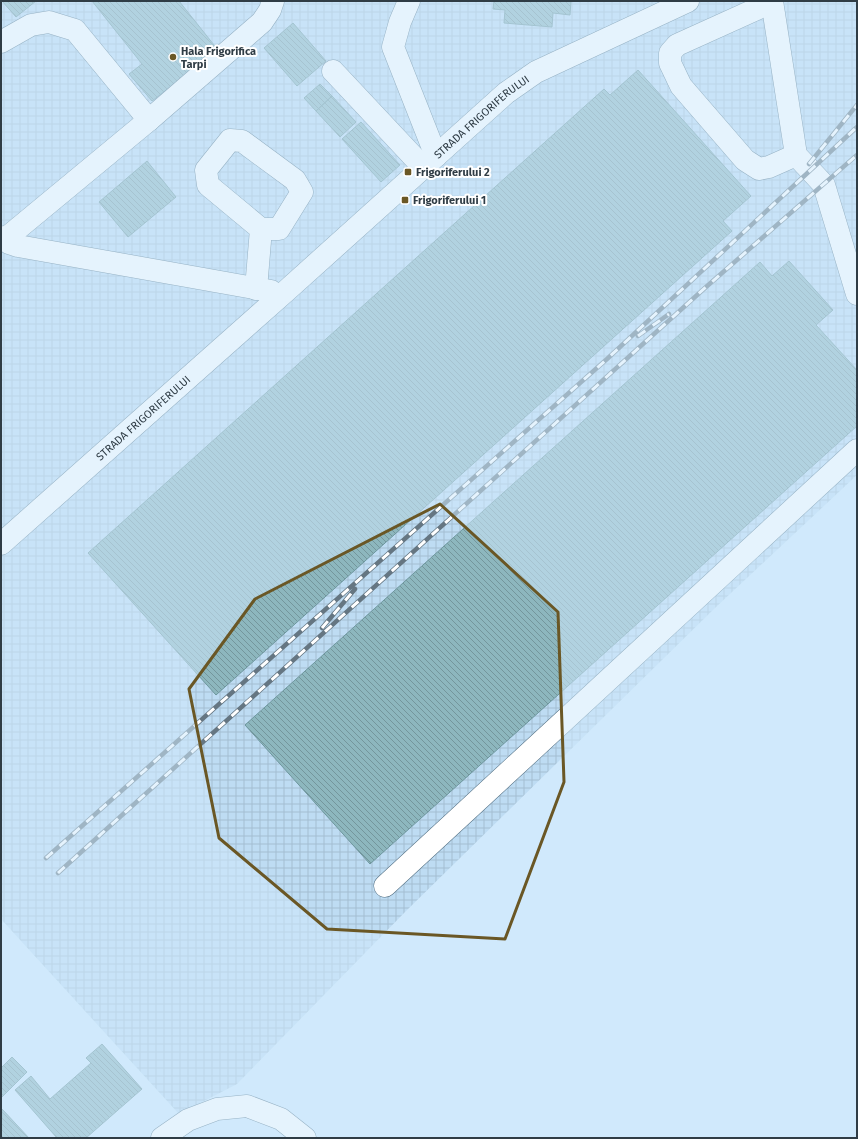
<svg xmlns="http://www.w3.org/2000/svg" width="858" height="1139" viewBox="0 0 858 1139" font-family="'Fira Sans',sans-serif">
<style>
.industrial{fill:url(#industrial-grid)}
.building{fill:url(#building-back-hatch);stroke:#6e979e}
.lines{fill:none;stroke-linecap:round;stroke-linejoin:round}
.minor-casing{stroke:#537084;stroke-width:23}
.minor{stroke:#fff;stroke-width:22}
.rail-casing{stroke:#657682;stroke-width:4.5}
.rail{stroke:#fff;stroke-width:3;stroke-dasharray:9;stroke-linecap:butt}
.marked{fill:none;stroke:#6a5725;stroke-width:3;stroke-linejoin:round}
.poi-dot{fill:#6a5725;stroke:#fff;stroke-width:1.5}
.labels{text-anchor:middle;stroke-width:4;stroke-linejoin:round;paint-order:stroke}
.poi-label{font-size:11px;font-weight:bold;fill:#2f3c45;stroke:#fff;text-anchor:start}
.street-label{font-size:11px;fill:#2f3c45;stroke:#fff}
</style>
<defs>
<pattern id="industrial-grid" width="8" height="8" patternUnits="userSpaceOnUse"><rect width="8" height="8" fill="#bedcf3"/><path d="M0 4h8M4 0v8" fill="none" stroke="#a4bed2"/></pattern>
<pattern id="building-back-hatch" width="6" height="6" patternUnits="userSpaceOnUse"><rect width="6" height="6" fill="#8db7be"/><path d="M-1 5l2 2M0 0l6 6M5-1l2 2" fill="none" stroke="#74969c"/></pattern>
</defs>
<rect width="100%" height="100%" fill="#d0e9fc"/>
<path class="industrial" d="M1,1H857V475L715,608L406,911L237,1084L179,1114L1,919Z"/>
<path class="building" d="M2,1H36L16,17Z
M92,1H179L218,50L152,101L129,74L142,64Z
M494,1H571L570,15L553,13L552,27L504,23L505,10L493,9Z
M293,23L326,61L297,86L264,48Z
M638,70L751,196L723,221L732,231L216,695L88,553L604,89L610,95Z
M320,84L332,96L316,111L304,98Z
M332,96L356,122L340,137L316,111Z
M361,122L400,165L381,182L342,139Z
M147,161L176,197L128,237L99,202Z
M789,261L833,310L816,325L857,370V426L370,864L245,725L760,262L772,276Z
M102,1044L142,1089L86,1138H57L15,1090L31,1076L50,1099L91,1063L86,1058Z
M12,1057L27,1072L1,1098V1068Z
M2,1109L29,1138H1Z"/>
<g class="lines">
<g class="minor-casing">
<g id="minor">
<path d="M409,1L400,22L393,47L436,156"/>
<path d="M772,1L796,155L824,185L857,294"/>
<path d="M772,2L677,45L670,53V63L681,86L745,160L759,169L769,167L796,155"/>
<path d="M1,42L31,25L49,22L75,30L149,120"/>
<path d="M333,71L423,167"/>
<path d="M1,237L9,243L18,246L271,291"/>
<path d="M4,240L149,120L262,22L270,10L273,1"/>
<path d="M256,289L261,229L208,185L206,170L230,140L242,141L295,180L302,192L279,229H261"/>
<path id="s1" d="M1,544L286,291L506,93L536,72L688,1"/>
<path d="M385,886L857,450"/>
<path d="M162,1138L188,1120L217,1109L247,1106L281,1119L305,1138"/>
</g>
</g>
<use href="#minor" class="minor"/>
<g class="rail-casing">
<path id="rail" d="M809,164L857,105
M638,336L669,314
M322,628L355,589
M46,858L607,359L857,127
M58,873L706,287L857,155"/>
</g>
<use href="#rail" class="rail"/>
</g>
<path d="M0 0H858V1139H0ZM440,504L558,612L564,782L505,939L327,929L219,838L189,689L255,599Z" fill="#d0e9fc" fill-opacity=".55" fill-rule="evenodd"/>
<path class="marked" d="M440,504L558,612L564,782L505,939L327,929L219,838L189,689L255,599Z"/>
<g class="poi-dot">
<circle cx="173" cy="57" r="4"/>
<rect x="404" y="168" width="8" height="8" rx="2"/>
<rect x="401" y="196" width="8" height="8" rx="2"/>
</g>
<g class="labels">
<g class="poi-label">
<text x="181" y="55">Hala Frigorifica<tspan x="181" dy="13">Tarpi</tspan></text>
<text x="416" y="176">Frigoriferului 2</text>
<text x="413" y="204">Frigoriferului 1</text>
</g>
<g class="street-label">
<text dy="4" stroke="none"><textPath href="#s1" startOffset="643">STRADA FRIGORIFERULUI</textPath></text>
<text dy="4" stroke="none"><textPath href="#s1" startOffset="190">STRADA FRIGORIFERULUI</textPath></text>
</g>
</g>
<rect width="858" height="1139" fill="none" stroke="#2f3c45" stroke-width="4"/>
</svg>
